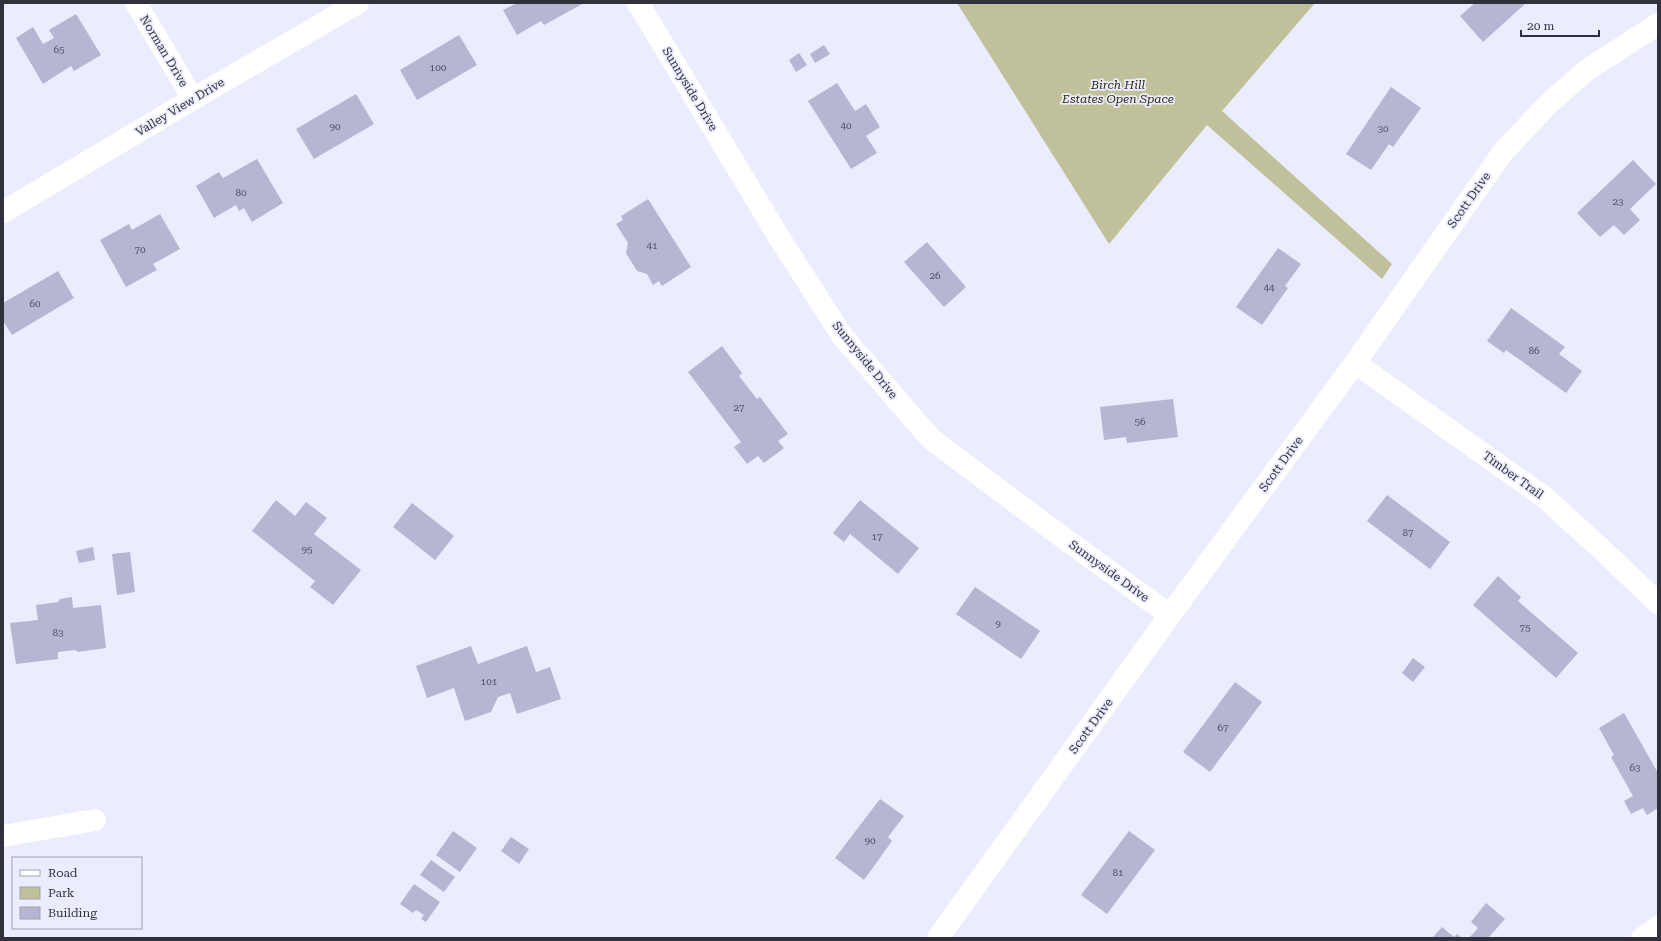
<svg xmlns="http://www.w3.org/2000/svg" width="1661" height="941" viewBox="0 0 1661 941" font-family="'Roboto Serif',serif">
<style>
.green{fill:#c0c09a}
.building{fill:#b4b6d2}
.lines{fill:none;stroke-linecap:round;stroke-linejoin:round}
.street{stroke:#fff;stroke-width:22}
.labels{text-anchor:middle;stroke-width:3.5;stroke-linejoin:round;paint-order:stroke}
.number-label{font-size:10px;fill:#515262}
.street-label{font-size:12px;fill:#30313c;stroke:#ebecfd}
.park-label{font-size:12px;font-style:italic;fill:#2c2c10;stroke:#ebecfd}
</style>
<rect width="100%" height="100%" fill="#ebecfd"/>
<path class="green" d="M957,3H1315L1222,111L1392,264L1382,279L1207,125L1109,244Z"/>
<path class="building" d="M517,3H584L544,25L541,21L517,35L503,10Z
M1475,3H1526L1483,42L1460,16Z
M76,14L101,55L74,71L71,66L43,84L16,38L33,27L43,44L54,38L49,30Z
M459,35L477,65L417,100L400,70Z
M824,45L830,54L815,63L810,54Z
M799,53L807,65L796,72L789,60Z
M837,83L855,111L866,104L880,127L866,136L877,153L851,169L808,101Z
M1391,87L1421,108L1393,147L1389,144L1371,170L1346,154Z
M356,94L374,124L314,159L296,129Z
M257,159L283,203L252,222L244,208L239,211L236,205L214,218L196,186L219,172L223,178Z
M1633,160L1656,184L1630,209L1640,220L1624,235L1614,225L1600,237L1577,213Z
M648,199L691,267L662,286L659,281L653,285L647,274L637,271L626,253L628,243L616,224L623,220L621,216Z
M160,214L180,249L153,264L157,270L126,287L100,240L129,224L132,230Z
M927,242L966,287L944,307L904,262Z
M1278,248L1301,264L1285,286L1288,288L1262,325L1236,307Z
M58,271L74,298L12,335L3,321V303Z
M1511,308L1565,347L1559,354L1582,371L1566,393L1506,350L1504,353L1487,341Z
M722,346L742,373L739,376L757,399L760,397L788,434L778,441L784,448L764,463L758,456L747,464L734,447L741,442L688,372Z
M1173,399L1178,437L1127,443L1126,437L1104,440L1100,407Z
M1387,495L1450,542L1430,569L1367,521Z
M276,500L295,516L306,502L327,518L314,534L361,570L333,605L310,587L315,581L252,531Z
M860,500L919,548L898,574L850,534L844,542L833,533Z
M412,503L454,536L435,560L393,527Z
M93,547L95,560L79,563L76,551Z
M130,552L135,592L117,595L112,554Z
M1498,576L1521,597L1518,601L1578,653L1556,678L1473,605Z
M975,587L1040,631L1021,659L956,614Z
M72,597L73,608L101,605L106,648L78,652L75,650L58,652V659L16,664L10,623L38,620L36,605L58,602L60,599Z
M471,646L478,664L527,646L536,672L550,667L561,699L517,714L510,693L498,697L491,712L465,721L454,688L427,698L416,666Z
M1413,658L1425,667L1413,682L1402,673Z
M1235,682L1262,702L1210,772L1183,752Z
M1624,713L1658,773V808L1647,815L1643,808L1631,814L1624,801L1633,796L1611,757L1614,755L1599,728Z
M880,799L904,816L888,837L892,841L864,880L835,858Z
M453,831L477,848L460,872L436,855Z
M1129,831L1155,850L1107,914L1081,895Z
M511,837L529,849L519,864L501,851Z
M431,860L455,877L444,892L420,875Z
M414,884L440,902L426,922L421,919L424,915L416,910L413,913L400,904Z
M1486,903L1505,919L1488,938H1469L1478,928L1471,922Z
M1442,927L1454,937L1457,934L1462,938H1432Z"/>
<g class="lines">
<path class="street" d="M136,3L193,99
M638,3L780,239L843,337L931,439L1065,539L1170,615
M3,212L193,99L358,3
M1355,363L1544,497L1598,546L1658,603
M3,836L95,820
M938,938L1170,615L1355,363L1503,152L1550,102L1587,70L1658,24
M1642,938L1658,927"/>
</g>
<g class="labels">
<g class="number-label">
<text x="59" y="53">65</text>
<text x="438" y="71">100</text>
<text x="846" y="129">40</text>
<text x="335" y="130">90</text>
<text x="1383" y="132">30</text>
<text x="241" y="196">80</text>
<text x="1618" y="205">23</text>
<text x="652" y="249">41</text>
<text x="140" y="253">70</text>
<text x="935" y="279">26</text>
<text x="1269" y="291">44</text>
<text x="35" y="307">60</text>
<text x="1534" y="354">86</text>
<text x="739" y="411">27</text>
<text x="1140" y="425">56</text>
<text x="1408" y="536">87</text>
<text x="877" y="540">17</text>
<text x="307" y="553">95</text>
<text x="998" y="627">9</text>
<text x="1525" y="631">75</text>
<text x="58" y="636">83</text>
<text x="489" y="685">101</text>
<text x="1223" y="731">67</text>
<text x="1635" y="771">63</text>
<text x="870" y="844">90</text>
<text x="1118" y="876">81</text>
</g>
<g class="street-label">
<text transform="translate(164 51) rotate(59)" y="4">Norman Drive</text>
<text transform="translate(690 89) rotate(59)" y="4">Sunnyside Drive</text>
<text transform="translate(180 107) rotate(-31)" y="4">Valley View Drive</text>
<text transform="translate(1469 200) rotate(-55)" y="4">Scott Drive</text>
<text transform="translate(865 360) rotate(51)" y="4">Sunnyside Drive</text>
<text transform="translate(1281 464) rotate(-54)" y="4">Scott Drive</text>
<text transform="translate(1513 475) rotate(36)" y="4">Timber Trail</text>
<text transform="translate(1109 571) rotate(36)" y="4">Sunnyside Drive</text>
<text transform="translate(1091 726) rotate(-54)" y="4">Scott Drive</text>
</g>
<g class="park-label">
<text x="1118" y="89">Birch Hill<tspan x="1118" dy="14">Estates Open Space</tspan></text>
</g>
</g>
<rect width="1661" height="941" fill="none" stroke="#30313c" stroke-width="8"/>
<rect x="12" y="857" width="130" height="72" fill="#ebecfd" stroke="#a0a1b0"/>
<rect x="20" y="870" width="20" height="6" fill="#ffffff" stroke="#a0a1b0"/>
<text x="48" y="877" font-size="12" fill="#30313c">Road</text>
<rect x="20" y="887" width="20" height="12" fill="#c0c09a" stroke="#a0a1b0"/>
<text x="48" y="897" font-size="12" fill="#30313c">Park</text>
<rect x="20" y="907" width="20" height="12" fill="#b4b6d2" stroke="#a0a1b0"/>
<text x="48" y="917" font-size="12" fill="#30313c">Building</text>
<path d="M1521 30v6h78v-6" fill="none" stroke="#30313c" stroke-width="2"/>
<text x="1527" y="30" font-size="12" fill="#30313c" stroke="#ebecfd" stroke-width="3" paint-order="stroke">20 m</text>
</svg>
